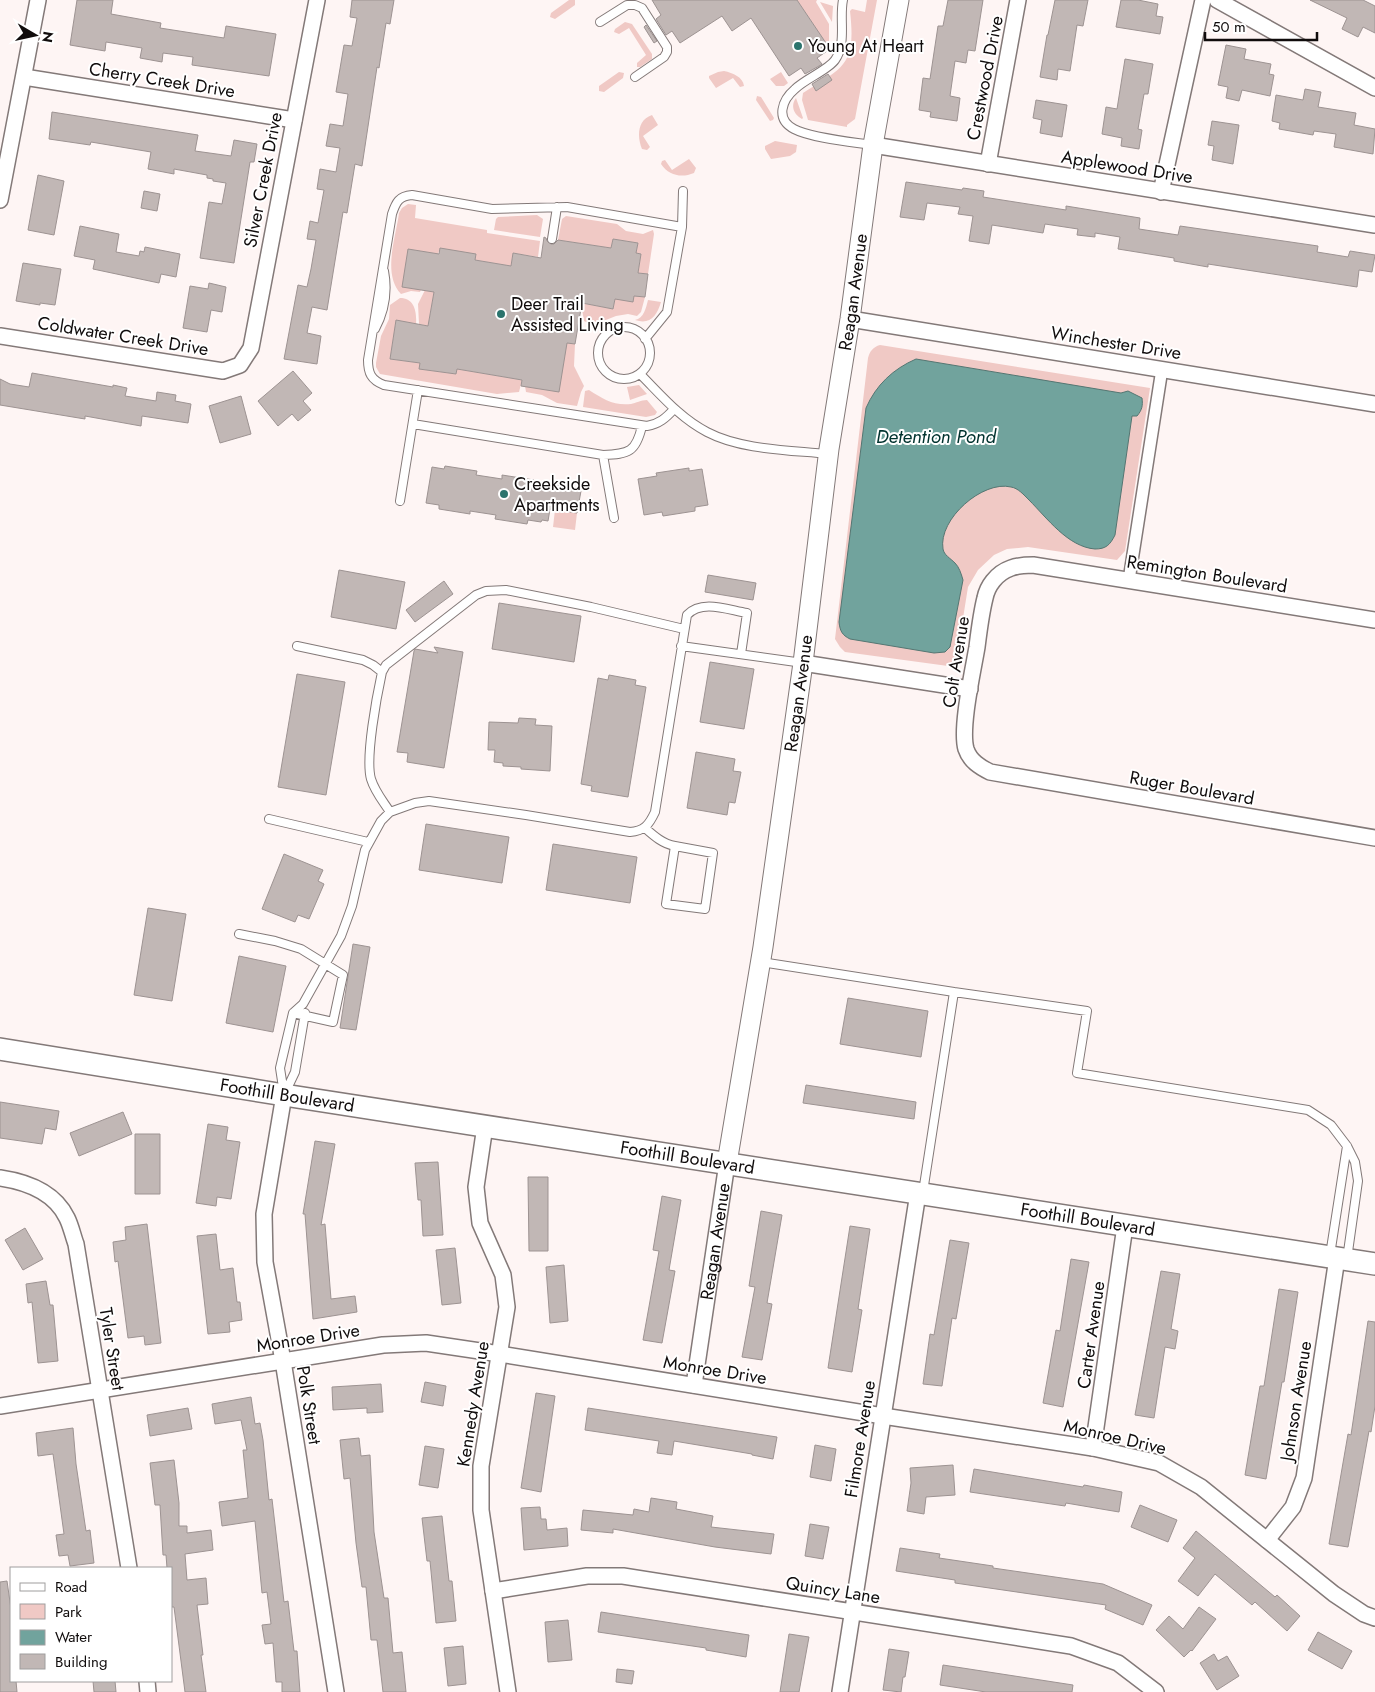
<svg xmlns="http://www.w3.org/2000/svg" width="1375" height="1692" viewBox="0 0 1375 1692" font-family="Jost,sans-serif">
<style>
.green{fill:#f0c9c5}
.water{fill:#71a39d;stroke:#547672}
.building{fill:#c1b7b5;stroke:#9d9392}
.lines{fill:none;stroke-linecap:round;stroke-linejoin:round}
.service-casing{stroke:#837978;stroke-width:10}
.pedestrian-casing{stroke:#837978;stroke-width:14}
.minor-casing{stroke:#837978;stroke-width:18}
.tertiary-casing{stroke:#837978;stroke-width:21}
.secondary-casing{stroke:#837978;stroke-width:24}
.service{stroke:#fff;stroke-width:8}
.pedestrian{stroke:#fff;stroke-width:11}
.minor{stroke:#fff;stroke-width:15}
.tertiary{stroke:#fff;stroke-width:19}
.secondary{stroke:#fff;stroke-width:21}
.poi-dot{fill:#2b746d;stroke:#fff;stroke-width:2}
.labels{text-anchor:middle;stroke-width:4;stroke-linejoin:round;paint-order:stroke}
.poi-label{font-size:18px;fill:#100c0c;stroke:#fff;text-anchor:start}
.street-label{font-size:18px;fill:#100c0c;stroke:#fff}
.water-label{font-size:19px;font-style:italic;fill:#00322e;stroke:#fff}
</style>
<rect width="100%" height="100%" fill="#fef5f4"/>
<path class="green" d="M569,0H575V5L555,19L550,17L551,13Z
M797,0H817L816,2L829,24V48Z
M867,0H877L855,119L847,125V127L808,120L802,100L803,93C845,67 856,64 850,11L852,9L865,12Z
M820,2L833,6L832,22Z
M625,22L632,24L652,54V59L640,67H637V63L646,55L629,28L619,34L614,32L615,29Z
M724,71C733,73 743,77 744,86L740,87L733,78L716,88L709,78V76L718,72Z
M619,72L624,73L623,78L604,92L599,91V86Z
M781,72L788,83L784,86H776L770,79Z
M757,96L761,97L774,118L773,120L770,121L756,100Z
M796,98L803,118L802,119C794,115 790,106 796,98Z
M652,115L658,125L643,136L650,147L647,150L642,149C637,137 637,120 652,115Z
M775,141L797,145L796,152L790,156L771,159L765,149V146Z
M689,159L696,168L694,173C682,178 669,176 661,164L662,161L665,160L672,170Z
M408,204L416,205L415,218L487,230V233L540,241L538,257L513,253L511,266L475,260V254L440,249L420,292L411,291L401,294C382,274 396,237 399,213L402,208Z
M537,215L543,219L540,237L494,230L496,219L498,217Z
M566,216L617,224L626,231L643,234L653,230L654,234L648,274L638,273L641,254L636,253L638,243L613,239L611,248L558,240L562,219Z
M425,290L434,292L428,326L419,324L418,304Z
M634,296L645,297L641,312L637,316L628,314L616,316L593,325L584,321L581,303L613,309L615,299Z
M400,298C414,298 417,311 416,324L396,321L390,359L420,363V369L456,374L457,369L522,380L519,392L497,394L380,374L376,367V363L381,336L389,319L390,305Z
M648,300L661,302C657,316 650,325 635,320C644,318 646,308 648,300Z
M567,343L575,344L574,366L584,386L581,392L577,406L557,403L542,395L526,392L525,386Z
M880,345L1150,388L1125,551L1117,560L1028,547L1007,549L994,555L978,570L968,587L957,656L955,661L948,666L845,652L840,647L835,639L868,358C870,351 873,347 880,345Z
M639,385L647,394L630,400L627,387Z
M589,390C603,399 614,406 631,404C636,403 641,400 647,400L657,412L655,415L646,417L583,407L585,391Z
M555,510L577,513L575,530L553,527Z"/>
<path class="water" d="M916,359L1121,393L1128,391L1142,398C1143,406 1142,410 1137,416H1132L1115,535C1110,545 1106,549 1095,549C1068,547 1047,518 1029,500C1024,495 1018,488 1011,487C983,480 938,519 943,549C944,555 950,558 955,563C959,567 961,573 963,580L950,647L945,652L934,653L850,639C842,635 840,631 839,622L866,408C876,385 893,369 916,359Z"/>
<path class="building" d="M77,0H113L111,14L161,23L160,28L224,38L226,26L276,34L269,76L192,65L193,57L163,53L162,62L140,58L142,48L106,42L105,51L70,45Z
M352,0H394L390,24L386,23L379,68L377,67L362,166L355,164L347,213L343,212L327,310L312,307L307,333L321,336L317,364L284,359L298,285L307,287L311,269L316,240L307,239L310,221L318,223L324,190L317,189L320,169L336,172L340,148L326,146L330,124L343,126L348,94L336,92L344,45L352,46L357,18L350,17Z
M652,0H797L830,49L817,58L822,64L819,66L805,74L801,68L789,76L751,18L732,31L722,16L680,43L672,31L666,35L656,19L661,15Z
M948,0H983L975,51L968,50L966,63L955,61L950,96L960,98L957,121L930,117L931,112L919,110L923,78L930,79L938,26H943Z
M1055,0H1088L1083,26L1077,25L1070,71L1058,69L1057,80L1040,77L1047,35H1048Z
M1121,0H1138L1158,4L1156,16L1163,17L1160,34L1116,27Z
M1310,0H1363L1375,6V33L1363,27L1358,37L1342,29L1347,18Z
M646,25L657,41L654,43L644,27Z
M1226,45L1246,49L1244,59L1271,64L1269,74L1274,75L1270,96L1242,90L1239,101L1226,98L1228,87L1218,85Z
M1125,59L1153,64L1148,94H1144L1138,129L1142,130L1139,149L1121,146L1122,138L1102,134L1106,107L1117,109Z
M828,74L832,80L816,91L812,84Z
M1305,89L1321,92L1318,107L1356,113L1354,125L1375,129L1373,154L1334,147L1336,134L1314,131L1313,135L1279,129L1280,123L1272,121L1276,95L1303,100Z
M1036,100L1067,105L1062,137L1040,133L1042,120L1033,118Z
M52,112L198,135L195,151L231,156L234,140L257,144L254,162H250L234,263L200,258L209,202L222,204L226,183L213,181V179L207,178V175L174,169V174L148,169L151,152L91,142L90,145L49,139Z
M1212,121L1239,125L1233,164L1212,160L1214,146L1208,145Z
M38,175L64,181L54,235L28,230Z
M906,182L962,190L963,188L984,191L983,197L1066,210V206L1140,218L1139,229L1178,235L1180,226L1318,246L1317,252L1348,257L1350,251L1375,255L1372,272L1359,270L1357,287L1208,264V267L1174,261V258L1118,249L1120,237L1095,233V237L1077,235L1078,229L1045,224L1043,233L992,225L989,244L969,241L973,216L958,214L960,207L927,203L924,220L900,217Z
M144,191L160,194L157,211L141,208Z
M80,226L119,234L116,252L139,256L140,251L144,252L145,247L180,254L176,277L161,274L159,283L93,269L95,260L74,256Z
M544,237L546,238L547,241L551,244H554L558,240L611,248L613,239L638,243L636,253L641,254L638,273L648,274L645,297L634,296L633,302L615,299L613,309L582,303L575,344L567,343L559,392L521,386L522,380L457,369L456,374L419,369L420,363L390,359L396,320L428,326L434,292L402,287L408,249L439,254L440,248L476,254L475,260L511,266L513,253L541,258Z
M23,263L61,269L55,305L40,303V305L16,301Z
M209,283L226,287L222,312L211,310L207,332L183,328L190,286L208,289Z
M293,371L312,393L303,401L311,410L298,421L292,414L278,426L258,401Z
M32,373L113,387V385L127,388L125,396L156,401L157,392L176,395L175,401L191,404L188,423L142,416L141,426L85,416V419L0,405V379L10,384L29,387Z
M241,396L251,434L220,443L209,406Z
M445,466L477,471L476,475L502,479V475L534,480L533,482L571,487V489L581,491L577,513L550,509L548,521L542,520L541,522L528,520L527,524L495,519L496,515L470,511V514L439,509V505L426,503L432,467L444,469Z
M689,468V471L702,469L708,505L695,507V511L663,516L662,512L644,515L638,479L657,476L656,473Z
M339,570L405,582L396,629L331,617Z
M708,575L756,583L753,600L705,592Z
M444,581L453,594L415,622L406,610Z
M499,603L581,616L574,662L492,649Z
M434,647L463,652L444,768L407,762L408,753L397,752L414,651L415,649L438,653Z
M710,662L754,669L744,729L700,722Z
M297,674L345,682L326,795L278,787Z
M609,675L636,680L635,685L646,687L628,797L591,791L592,786L581,784L598,678L608,680Z
M519,718L536,719L535,725L552,726L550,771L521,769V767L503,766V763L494,762L495,750H488L489,722L518,723Z
M696,752L735,759L733,771L741,772L735,803L729,802L727,815L687,808Z
M426,824L509,837L502,883L419,870Z
M553,844L637,857L630,903L546,890Z
M284,854L323,870L318,881L324,884L309,919L298,915L295,922L262,909Z
M148,908L186,914L172,1001L134,995Z
M353,944L370,947L356,1030L340,1028Z
M239,956L286,966L273,1032L226,1023Z
M848,998L928,1011L921,1057L840,1044Z
M806,1085L916,1102L914,1119L803,1103Z
M0,1102L59,1111L56,1130L45,1128L42,1144L0,1138Z
M123,1112L132,1134L79,1156L70,1133Z
M208,1124L228,1127L226,1140L240,1142L231,1199L217,1197L216,1206L196,1203Z
M135,1134H160V1194H135Z
M315,1141L335,1144L321,1225L325,1224L331,1299L355,1296L357,1312L313,1319L305,1214H303Z
M438,1162L443,1235L423,1236L421,1200H418L415,1163Z
M528,1177H548V1251H529Z
M662,1196L681,1200L669,1270L675,1271L662,1343L643,1340L659,1251L653,1250Z
M761,1211L782,1215L767,1303L772,1304L762,1360L742,1357L755,1287L749,1286Z
M147,1224L161,1343L145,1345L144,1336L128,1338L118,1261L115,1262L113,1242L126,1240L125,1227Z
M850,1226L870,1229L858,1309L862,1310L852,1372L828,1368Z
M25,1228L43,1259L23,1270L5,1240Z
M216,1234L220,1270L233,1268L237,1302H240L242,1320L229,1322L230,1332L208,1334L197,1236Z
M950,1240L969,1243L956,1319L952,1318L942,1386L923,1384L930,1334L934,1335Z
M455,1248L461,1303L442,1305L436,1250Z
M1071,1259L1089,1262L1063,1407L1043,1403L1056,1330L1060,1331Z
M564,1265L568,1321L550,1323L546,1267Z
M1161,1271L1180,1274L1171,1329L1178,1331L1175,1349L1165,1347L1154,1418L1135,1415Z
M46,1281L50,1305H53L58,1361L38,1363L32,1302L28,1303L26,1284Z
M1279,1289L1298,1292L1284,1382H1282L1266,1479L1245,1475L1260,1386H1264Z
M1368,1321L1375,1322V1406L1371,1432L1369,1431L1348,1547L1329,1544L1348,1434L1351,1435Z
M425,1382L446,1386L443,1406L421,1402Z
M381,1384L383,1412L367,1413V1408L333,1410L332,1387Z
M536,1393L555,1396L541,1492L521,1488Z
M251,1397L255,1424L260,1423L263,1440L269,1500L272,1499L284,1602L288,1601L294,1651H297L300,1692H282V1682H276L273,1643L265,1644L262,1625L271,1624L267,1592L262,1593L255,1521L222,1526L219,1502L248,1498L243,1450H247L241,1420L215,1424L212,1404Z
M188,1408L192,1429L150,1436L147,1415Z
M588,1408L777,1437L773,1459L752,1455V1454L674,1441L672,1455L657,1453L659,1441L585,1430Z
M73,1428L76,1464L86,1531L90,1530L94,1563L70,1566L68,1555L59,1556L56,1535L64,1534L53,1454L38,1456L36,1433Z
M359,1438L361,1456L370,1455L374,1532L384,1598H388L393,1653L402,1652L406,1692H383L377,1640H371L366,1587H362L356,1543L350,1478L344,1479L340,1440Z
M815,1445L836,1449L831,1481L810,1477Z
M425,1446L444,1449L438,1488L419,1485Z
M174,1460L179,1503V1526H187V1533L211,1530L213,1550L185,1554L187,1580L206,1578L208,1604L197,1605L203,1655H201L206,1692H185L174,1607H171V1568H167L166,1555H163L160,1505H155L150,1463Z
M953,1465L955,1495L926,1497L924,1514L907,1511L911,1483L910,1468Z
M974,1469L1083,1487L1084,1485L1122,1492L1119,1512L1066,1503L1065,1506L970,1492Z
M651,1498L677,1502L676,1509L713,1516L711,1527L774,1534L771,1554L715,1547L613,1529V1533L581,1530L583,1510L633,1515L634,1509L649,1512Z
M1140,1505L1177,1520L1168,1542L1131,1527Z
M540,1507L541,1519H546L547,1530L567,1528L568,1546L524,1550L521,1508Z
M442,1516L449,1581H452L456,1621L436,1623L430,1561H427L422,1518Z
M810,1524L829,1527L823,1559L805,1556Z
M1196,1531L1275,1597L1277,1595L1300,1616L1287,1631L1255,1602L1252,1605L1215,1574L1198,1596L1178,1581L1195,1558L1183,1548Z
M900,1548L940,1554L939,1558L993,1566V1568L1103,1584L1152,1605L1143,1625L1105,1609L1106,1605L955,1583V1580L896,1571Z
M7,1581L11,1609V1681H16L17,1692H0V1582Z
M1199,1607L1216,1619L1192,1651L1191,1650L1184,1657L1156,1630L1169,1616L1183,1629Z
M601,1612L749,1635L746,1657L706,1650V1648L598,1632Z
M568,1620L572,1660L548,1662L545,1622Z
M1318,1632L1352,1651L1342,1669L1308,1650Z
M789,1634L809,1637L799,1692H780Z
M463,1646L466,1684L448,1686L444,1648Z
M889,1649L909,1652L905,1677H903L901,1692L883,1690Z
M1214,1654L1218,1661L1227,1656L1239,1676L1217,1690L1200,1663Z
M943,1665L1073,1685L1072,1692H986L940,1685Z
M617,1669L634,1671L632,1684L616,1682Z
M93,1681H115L116,1692H94Z"/>
<g class="lines">
<g class="service-casing">
<path id="service" d="M843,0C839,19 847,43 835,60C828,70 805,79 795,89C782,100 775,119 794,129C811,138 852,142 872,145
M600,22L627,5H635L642,8L667,47V52L664,57L635,77
M552,239L557,207
M598 353a26 26 0 1 1 52 0a26 26 0 1 1-52 0Z
M375,329C385,310 388,292 384,271
M645,339L667,312L682,227L683,191
M640,374C661,395 680,418 707,432C741,450 790,450 828,454
M674,409C666,418 659,424 647,426L384,385C371,380 368,373 368,360L392,214C396,202 399,196 412,195L492,209L567,207L682,227
M413,424L603,455C629,454 636,452 642,426
M603,455L614,518
M400,501L418,390
M297,646L363,660L373,665L382,672
M681,646L803,663
M390,812C383,801 375,792 371,779C365,758 377,695 382,672L386,665L476,595L486,591L506,590L591,607L684,629
M269,819L368,842
M645,828C654,836 663,844 675,846L713,853L705,909L666,904L675,846
M239,934L275,941L301,949L343,975L333,1022L293,1013
M761,962L954,992L923,1192
M954,992L1087,1011L1077,1073L1308,1110L1331,1125L1347,1146L1355,1162L1358,1181L1347,1259
M285,1093L295,1072L305,1013
M284,1094L280,1068L293,1013L303,1004L341,936L352,906L365,850L381,821L390,812L415,803L429,801L526,815L630,832C644,831 649,825 655,812L687,615C702,599 728,610 747,613L741,654
M1330,1255L1347,1146"/>
</g>
<g class="pedestrian-casing">
<path id="pedestrian" d="M1129,580L1162,369"/>
</g>
<g class="minor-casing">
<g id="minor">
<path d="M1217,0L1375,88"/>
<path d="M24,77L294,120"/>
<path d="M873,145L1375,225"/>
<path d="M988,164L1018,0"/>
<path d="M1161,192L1203,0"/>
<path d="M0,200L38,0"/>
<path d="M850,319L1375,404"/>
<path d="M0,336L223,371L240,365L251,348L317,0"/>
<path d="M1375,620L1033,565C1017,565 1003,568 993,581C989,586 986,593 985,598C981,614 979,631 977,647C973,671 960,728 966,749C970,761 980,767 990,772L1375,838"/>
<path d="M803,663L970,689"/>
<path d="M284,1095L264,1214L265,1262L283,1361L336,1692"/>
<path d="M485,1126L476,1187L480,1223L503,1275L507,1307L481,1466V1510L508,1692"/>
<path d="M0,1178C27,1182 55,1193 67,1218C71,1226 73,1236 76,1244L129,1568"/>
<path id="s1" d="M694,1385L727,1163"/>
<path d="M0,1406L383,1345L426,1343L500,1354L883,1416L1093,1448L1159,1463L1201,1487L1334,1594L1364,1614L1375,1618"/>
<path d="M1093,1448L1125,1226"/>
<path d="M1267,1540L1293,1507L1304,1478L1337,1258"/>
<path d="M493,1591L587,1576H623L1071,1646L1118,1663L1156,1692"/>
<path d="M147,1681L148,1692"/>
<path d="M840,1692L918,1193"/>
</g>
</g>
<g class="tertiary-casing">
<g id="tertiary">
<path id="s2" d="M727,1163L763,947L803,663L829,449L850,319L873,145L899,0"/>
</g>
</g>
<g class="secondary-casing">
<g id="secondary">
<path id="s3" d="M0,1049L284,1095L1375,1264"/>
</g>
</g>
<use href="#service" class="service"/>
<use href="#pedestrian" class="pedestrian"/>
<use href="#minor" class="minor"/>
<use href="#tertiary" class="tertiary"/>
<use href="#secondary" class="secondary"/>
</g>
<g class="poi-dot">
<circle cx="798" cy="46" r="5"/>
<circle cx="501" cy="314" r="5"/>
<circle cx="504" cy="494" r="5"/>
</g>
<g class="labels">
<g class="poi-label">
<text x="808" y="52">Young At Heart</text>
<text x="511" y="310">Deer Trail<tspan x="511" dy="21">Assisted Living</tspan></text>
<text x="514" y="490">Creekside<tspan x="514" dy="21">Apartments</tspan></text>
</g>
<g class="street-label">
<text transform="translate(985 78) rotate(-79)" y="6">Crestwood Drive</text>
<text transform="translate(162 80) rotate(9)" y="6">Cherry Creek Drive</text>
<text transform="translate(1127 167) rotate(9)" y="6">Applewood Drive</text>
<text transform="translate(263 180) rotate(-79)" y="6">Silver Creek Drive</text>
<text dy="6" stroke="none"><textPath href="#s2" startOffset="880">Reagan Avenue</textPath></text>
<text transform="translate(123 336) rotate(9)" y="6">Coldwater Creek Drive</text>
<text transform="translate(1116 343) rotate(9)" y="6">Winchester Drive</text>
<text transform="translate(1207 574) rotate(9)" y="6">Remington Boulevard</text>
<text transform="translate(956 662) rotate(-81)" y="6">Colt Avenue</text>
<text dy="6" stroke="none"><textPath href="#s2" startOffset="475">Reagan Avenue</textPath></text>
<text transform="translate(1192 788) rotate(10)" y="6">Ruger Boulevard</text>
<text dy="6" stroke="none"><textPath href="#s3" startOffset="291">Foothill Boulevard</textPath></text>
<text dy="6" stroke="none"><textPath href="#s3" startOffset="696">Foothill Boulevard</textPath></text>
<text dy="6" stroke="none"><textPath href="#s3" startOffset="1101">Foothill Boulevard</textPath></text>
<text dy="6" stroke="none"><textPath href="#s1" startOffset="145">Reagan Avenue</textPath></text>
<text transform="translate(1091 1335) rotate(-82)" y="6">Carter Avenue</text>
<text transform="translate(308 1338) rotate(-9)" y="6">Monroe Drive</text>
<text transform="translate(112 1349) rotate(81)" y="6">Tyler Street</text>
<text transform="translate(715 1370) rotate(9)" y="6">Monroe Drive</text>
<text transform="translate(1296 1401) rotate(-81)" y="6">Johnson Avenue</text>
<text transform="translate(473 1404) rotate(-81)" y="6">Kennedy Avenue</text>
<text transform="translate(309 1405) rotate(81)" y="6">Polk Street</text>
<text transform="translate(1115 1437) rotate(13)" y="6">Monroe Drive</text>
<text transform="translate(860 1439) rotate(-81)" y="6">Filmore Avenue</text>
<text transform="translate(833 1590) rotate(9)" y="6">Quincy Lane</text>
</g>
<g class="water-label">
<text x="936" y="443">Detention Pond</text>
</g>
</g>
<rect x="10" y="1567" width="162" height="115" fill="#ffffff" stroke="#9f9e9e"/>
<rect x="20" y="1583" width="25" height="8" fill="#ffffff" stroke="#9f9e9e"/>
<text x="55" y="1592" font-size="15" fill="#100c0c">Road</text>
<rect x="20" y="1604" width="25" height="15" fill="#f0c9c5" stroke="#9f9e9e"/>
<text x="55" y="1617" font-size="15" fill="#100c0c">Park</text>
<rect x="20" y="1630" width="25" height="15" fill="#71a39d" stroke="#9f9e9e"/>
<text x="55" y="1642" font-size="15" fill="#100c0c">Water</text>
<rect x="20" y="1654" width="25" height="15" fill="#c1b7b5" stroke="#9f9e9e"/>
<text x="55" y="1667" font-size="15" fill="#100c0c">Building</text>
<g transform="translate(35 35) rotate(99)" stroke="#ffffff" stroke-width="4" paint-order="stroke">
<path d="M0-4L9 19L0 12L-9 19Z" fill="#100c0c"/>
<text y="-8" font-size="14" font-weight="bold" text-anchor="middle" fill="#100c0c">N</text>
</g>
<path d="M1205 32v8h112v-8" fill="none" stroke="#100c0c" stroke-width="2.5"/>
<text x="1212" y="32" font-size="15" fill="#100c0c" stroke="#ffffff" stroke-width="4" paint-order="stroke">50 m</text>
</svg>
